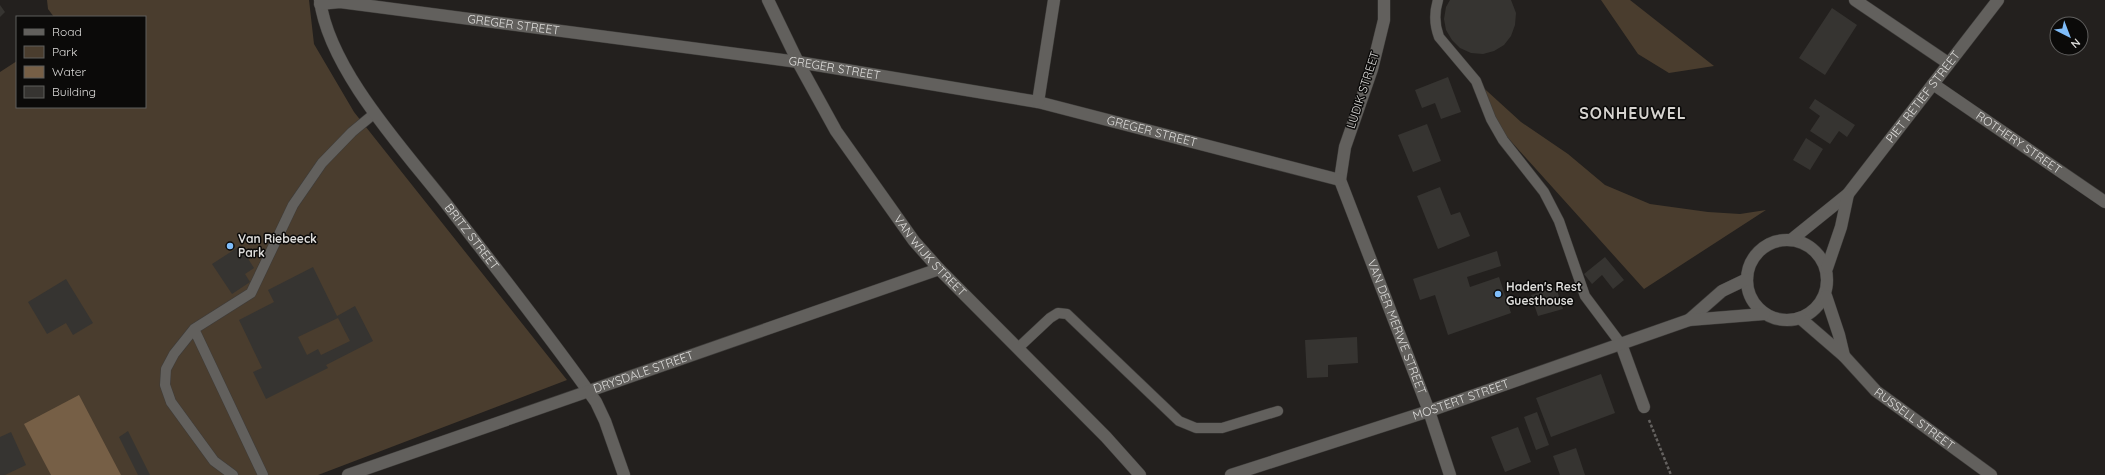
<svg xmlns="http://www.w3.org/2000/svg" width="2105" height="475" viewBox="0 0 2105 475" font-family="Quicksand,sans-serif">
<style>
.green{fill:#4a3d2e}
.water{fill:#765f46}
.building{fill:#363431;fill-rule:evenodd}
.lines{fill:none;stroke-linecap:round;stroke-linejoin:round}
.lane-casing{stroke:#3e3c3a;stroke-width:11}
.street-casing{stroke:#3e3c3a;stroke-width:13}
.secondary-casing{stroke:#3e3c3a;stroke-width:13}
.path{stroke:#64615f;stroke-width:2.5;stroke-dasharray:3 2;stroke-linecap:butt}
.lane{stroke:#62605d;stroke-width:10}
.street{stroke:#62605d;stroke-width:12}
.secondary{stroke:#62605d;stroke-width:12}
.poi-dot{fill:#7fbdfa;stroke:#0b0a09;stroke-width:1.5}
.labels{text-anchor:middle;stroke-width:3;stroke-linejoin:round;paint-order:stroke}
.street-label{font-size:12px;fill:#dddcda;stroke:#0b0a09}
.poi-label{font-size:12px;font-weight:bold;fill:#dddcda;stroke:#0b0a09;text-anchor:start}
.district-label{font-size:16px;font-weight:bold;letter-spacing:1px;fill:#d6d3cf;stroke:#0b0a09}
</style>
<rect width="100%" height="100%" fill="#23201e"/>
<path class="green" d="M47,0H309L314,44L354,112L567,380L318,475H0V72L17,61V107H145V17H54L48,9Z
M1601,0H1630L1714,66L1669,73L1638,54Z
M1476,81L1521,122L1568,154L1605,185L1650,204L1708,212L1740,214L1766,210L1644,289L1491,119Z"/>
<path class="water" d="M79,395L121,475H51L24,424Z"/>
<path class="building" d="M1450,0H1511L1516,13L1515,25L1511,36L1504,45L1494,51L1483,54L1471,53L1460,48L1452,40L1446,30L1444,19L1446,7Z
M0,5L5,12L0,17Z
M1832,8L1857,25L1825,75L1799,58Z
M1448,77L1461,112L1441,119L1435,103L1422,108L1415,90Z
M1815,99L1855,125L1847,137L1839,131L1830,144L1810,131L1820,116L1809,108Z
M1427,124L1441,161L1413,172L1398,135Z
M1806,138L1823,149L1810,170L1793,160Z
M1440,187L1451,215L1460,212L1470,236L1438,249L1417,196Z
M240,246L254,268L245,274L250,282L232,294L212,264Z
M1497,251L1501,266L1467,277L1470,287L1499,277L1511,313L1448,335L1435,295L1420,300L1413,279Z
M1605,257L1624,280L1613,289L1602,275L1592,284L1584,274Z
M313,267L337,316L355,306L373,341L326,365L328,368L266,399L253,372L262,368L239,320L274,302L268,290ZM338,318L350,341L321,355L318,349L307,355L298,337Z
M66,279L93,323L73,335L66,323L47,334L28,302Z
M1556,287L1563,309L1538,316L1531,295Z
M1357,337L1358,363L1328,365V377L1307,378L1305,340Z
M1601,374L1615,413L1551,437L1536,398Z
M1537,412L1549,445L1536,450L1524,417Z
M1518,427L1531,462L1505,472L1491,437Z
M128,431L150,475H138L119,437Z
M11,432L26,465L5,475H0V437Z
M1576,448L1585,475H1560L1553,456Z"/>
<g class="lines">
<g class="lane-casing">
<path id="lane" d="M1438,0C1434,13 1434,24 1439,37L1476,81L1491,119L1503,140L1544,192L1559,221L1585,296L1621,344
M194,329L263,475
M1018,348L1050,318L1058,313L1067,314L1179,421L1196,428H1222L1278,411
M233,475L214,461L171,402L165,385L166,369L174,354L194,329L251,293L293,205L322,163L352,132L375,113"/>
</g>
<g class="street-casing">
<g id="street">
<path id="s1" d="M320,0C329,70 405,151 448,206C498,271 549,335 596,402L605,421L624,475"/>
<path id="s2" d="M768,0L798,62L836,131L914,241L939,269L1106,437L1140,475"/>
<path id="s3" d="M1384,0V20L1372,69L1345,147L1340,180L1429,411L1450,475"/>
<path d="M1855,0L1948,63"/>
<path id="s4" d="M320,4L340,2L798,62L1038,102L1340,180"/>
<path id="s5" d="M1933,84L2105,202"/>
<path d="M1038,102L1054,0"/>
<path d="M1621,344L1644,407"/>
<path id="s6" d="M348,475L939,269"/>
</g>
</g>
<g class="secondary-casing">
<g id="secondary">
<circle cx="1787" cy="280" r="40"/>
<path id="s7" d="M1791,240L1848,194L1998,0"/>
<path d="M1827,268L1841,227L1848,194"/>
<path d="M1826,296L1839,335L1844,356"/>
<path id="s8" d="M1800,318L1844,356L1876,391L1991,475"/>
<path d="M1689,320L1722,291L1747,279"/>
<path id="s9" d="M1231,475L1429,411L1689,320L1764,314"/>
</g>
</g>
<path class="path" d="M1649,420L1671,475"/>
<use href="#lane" class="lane"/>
<use href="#street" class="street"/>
<use href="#secondary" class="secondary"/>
</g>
<g class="poi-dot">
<circle cx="230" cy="246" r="4"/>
<circle cx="1498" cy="294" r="4"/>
</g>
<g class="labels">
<g class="street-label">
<text dy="4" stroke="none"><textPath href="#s4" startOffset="195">GREGER STREET</textPath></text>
<text dy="4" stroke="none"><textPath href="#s4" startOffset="519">GREGER STREET</textPath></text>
<text transform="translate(1363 90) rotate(-72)" y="4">LUDIK STREET</text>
<text dy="4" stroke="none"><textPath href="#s7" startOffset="196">PIET RETIEF STREET</textPath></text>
<text dy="4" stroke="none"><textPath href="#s4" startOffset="843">GREGER STREET</textPath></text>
<text dy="4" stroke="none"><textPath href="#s5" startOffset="104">ROTHERY STREET</textPath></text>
<text dy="4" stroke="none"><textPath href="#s1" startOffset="284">BRITZ STREET</textPath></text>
<text dy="4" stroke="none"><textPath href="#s2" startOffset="304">VAN WIJK STREET</textPath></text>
<text dy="4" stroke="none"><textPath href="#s3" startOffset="344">VAN DER MERWE STREET</textPath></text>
<text dy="4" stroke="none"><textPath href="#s6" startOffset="313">DRYSDALE STREET</textPath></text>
<text dy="4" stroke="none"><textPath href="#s9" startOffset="242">MOSTERT STREET</textPath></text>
<text dy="4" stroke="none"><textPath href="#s8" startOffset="153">RUSSELL STREET</textPath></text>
</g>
<g class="poi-label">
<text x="238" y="243">Van Riebeeck<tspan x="238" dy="14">Park</tspan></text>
<text x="1506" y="291">Haden's Rest<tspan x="1506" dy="14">Guesthouse</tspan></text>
</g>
<g class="district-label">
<text x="1633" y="119">SONHEUWEL</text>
</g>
</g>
<rect x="16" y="16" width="130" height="92" fill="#0b0a09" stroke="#5f5e5d"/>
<rect x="24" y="29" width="20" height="6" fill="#62605d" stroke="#5f5e5d"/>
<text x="52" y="36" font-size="12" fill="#dddcda">Road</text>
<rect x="24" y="46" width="20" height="12" fill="#4a3d2e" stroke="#5f5e5d"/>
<text x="52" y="56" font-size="12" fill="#dddcda">Park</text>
<rect x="24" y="66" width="20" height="12" fill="#765f46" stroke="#5f5e5d"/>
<text x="52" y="76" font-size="12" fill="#dddcda">Water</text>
<rect x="24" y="86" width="20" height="12" fill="#363431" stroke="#5f5e5d"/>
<text x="52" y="96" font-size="12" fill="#dddcda">Building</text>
<g transform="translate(2069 36) rotate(138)"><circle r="19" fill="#0b0a09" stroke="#5f5e5d"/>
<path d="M0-3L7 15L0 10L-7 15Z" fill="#7fbdfa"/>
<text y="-6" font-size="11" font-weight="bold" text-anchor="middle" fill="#dddcda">N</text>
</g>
</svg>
